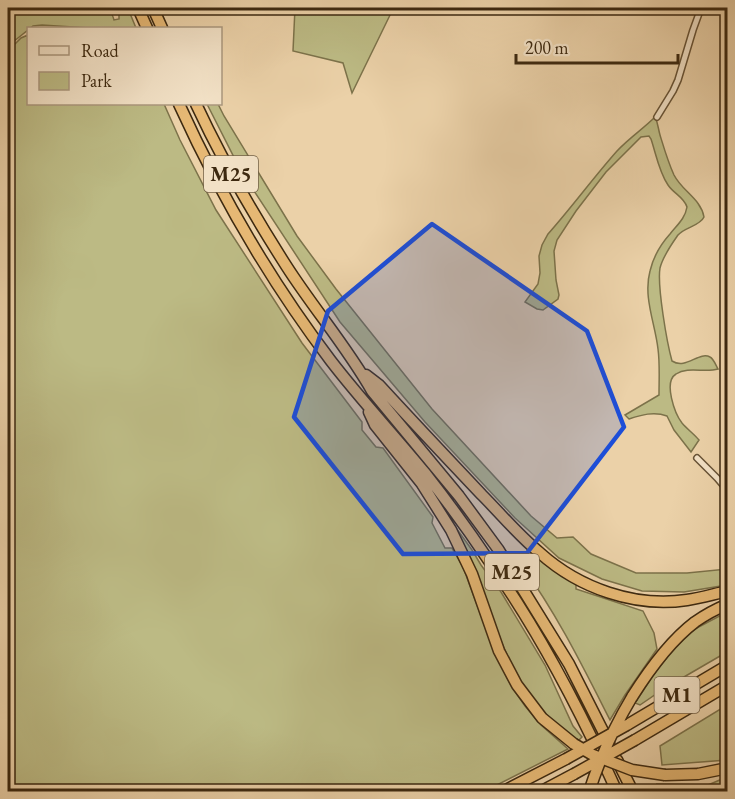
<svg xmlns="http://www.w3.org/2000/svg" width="735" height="799" viewBox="0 0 735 799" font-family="'EB Garamond',serif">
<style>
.green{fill:#bcba84;stroke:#7c724a;stroke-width:1.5}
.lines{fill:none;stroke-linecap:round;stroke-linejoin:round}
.minor-casing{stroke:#685336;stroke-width:8}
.motorway-casing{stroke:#3d2910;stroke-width:13}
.minor{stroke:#f2e1c6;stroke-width:5}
.motorway{stroke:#e6b874;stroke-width:10}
.motorway-bridge-casing{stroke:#3d2910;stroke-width:13;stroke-linecap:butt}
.motorway-bridge{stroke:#e6b874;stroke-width:10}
.marked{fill:#1d4ed8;fill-opacity:0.2;stroke:#1d4ed8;stroke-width:4.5;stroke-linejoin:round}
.labels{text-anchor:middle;stroke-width:4.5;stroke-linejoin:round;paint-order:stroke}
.shield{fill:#f2e1c6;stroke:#736047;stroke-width:1.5}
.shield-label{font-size:21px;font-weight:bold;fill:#3d2910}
</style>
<rect width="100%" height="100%" fill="#ebd1a8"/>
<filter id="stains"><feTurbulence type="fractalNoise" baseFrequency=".00333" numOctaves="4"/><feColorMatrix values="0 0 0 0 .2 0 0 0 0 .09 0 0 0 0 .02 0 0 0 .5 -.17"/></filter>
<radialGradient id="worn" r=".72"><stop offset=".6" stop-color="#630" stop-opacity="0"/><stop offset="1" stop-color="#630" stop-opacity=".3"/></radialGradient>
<path class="green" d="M8,8H104V9C111,11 112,13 114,20L119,19V10L129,11L136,28H89L42,25L33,26L8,46Z
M295,8H400L392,11L352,93L343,63L293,51Z
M28,35V104H164L180,140L216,210L302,343L362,422V430L376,447L383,448L433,517L432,523L445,548H452L463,567L494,651L512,687L525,706L541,725L568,749L485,791L8,792V51L21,38Z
M207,104H218L224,116L297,236L336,289L432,409L531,516L557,538L573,537L591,554L636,573H687L727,569V585L684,592L642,591L602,579L559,558L515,518L425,422L340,322L241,171Z
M655,117C658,123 658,128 660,135C664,148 668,162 674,175C682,191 701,199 704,217C700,226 685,227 678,235C671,245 663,256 660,268C657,286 667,343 672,361C686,370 699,351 710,357C714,359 716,366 718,369C705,373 688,366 676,374C663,382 675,414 682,423C687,429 694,434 699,440L691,452L674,430L667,416C654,411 641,415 629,419L625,415L659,395C659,380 660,364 658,349C655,323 643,297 650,271C653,258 661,244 670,234C677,225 685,219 687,207C684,197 674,194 668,185C659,172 656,154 651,139L649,136L641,137L606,172L576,211L557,240L554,251L556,280L559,295L558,299L543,310L537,309L525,302L538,284L540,273L539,256L542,245L548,234C572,207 593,178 617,151C629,138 643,129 655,117Z
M454,525L472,550L481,565L501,592L545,665L573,726L582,737L578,741C507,694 499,626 468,554C464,544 458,534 454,525Z
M536,556L560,575L576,584V589L643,611L654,633L657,649L625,695L610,720C583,667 557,614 522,566Z
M727,612V652L665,688L640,705L635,703L654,674L672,651L693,630Z
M727,705V760L662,765L660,746Z
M727,777V791H660L657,784L708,785Z"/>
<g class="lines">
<g class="minor-casing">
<path id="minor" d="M657,117L673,91L678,80L693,30L701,8
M697,458L717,478L728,491"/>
</g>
<g class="motorway-casing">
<path id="motorway" d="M138,8L147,28
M153,8L162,28
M179,104C220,194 271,282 331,361C361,400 394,435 425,473C447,501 469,531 489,561C540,632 581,712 617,792
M196,104C222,160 253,214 287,267C314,309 347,347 372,391L459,496L498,549L569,664L609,743
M366,375L379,385C413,422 447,458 482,495C501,514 519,536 540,553C579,588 635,608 687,600C701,598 714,594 728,591
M369,412L375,425L422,484L451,530L472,574L499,651L517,685L542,718L574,744
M632,697C649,670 670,641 695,622C705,615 716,609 728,604
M627,725L728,665
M635,740L728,685
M617,760L633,792
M665,775L698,774L728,768
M502,792L566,759
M540,792L574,774"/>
</g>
<use href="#minor" class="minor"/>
<use href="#motorway" class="motorway"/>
<g class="motorway-bridge-casing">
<path id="motorway-bridge" d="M574,744L593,755L632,770L665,775
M566,759L627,725
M574,774L635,740
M589,792C600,758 614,727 632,697"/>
</g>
<use href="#motorway-bridge" class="motorway-bridge"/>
</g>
<path class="marked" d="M432,224L587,331L624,427L527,553L403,554L294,417L328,311Z"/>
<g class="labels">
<g class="shield">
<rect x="204" y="156" width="54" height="36" rx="4.5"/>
<rect x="485" y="554" width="54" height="36" rx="4.5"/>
<rect x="654.5" y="677" width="45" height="36" rx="4.5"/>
</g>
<g class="shield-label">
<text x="231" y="181">M25</text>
<text x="512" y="579">M25</text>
<text x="677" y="702">M1</text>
</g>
</g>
<rect width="735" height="799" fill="none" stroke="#ebd1a8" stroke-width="30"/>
<rect x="9" y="9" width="717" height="781" fill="none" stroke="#3d2910" stroke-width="3"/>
<rect x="15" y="15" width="705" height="769" fill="none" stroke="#3d2910" stroke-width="1.5"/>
<rect x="27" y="27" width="195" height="78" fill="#f2e1c6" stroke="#aa977d" stroke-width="1.5"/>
<rect x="39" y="46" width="30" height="9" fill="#f2e1c6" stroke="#aa977d" stroke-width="1.5"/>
<text x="81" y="57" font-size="18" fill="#3d2910">Road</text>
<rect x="39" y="72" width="30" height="18" fill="#bcba84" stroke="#aa977d" stroke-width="1.5"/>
<text x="81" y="87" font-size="18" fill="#3d2910">Park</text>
<path d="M516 54v9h162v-9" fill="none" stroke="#3d2910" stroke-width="3"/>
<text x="525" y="54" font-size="18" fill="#3d2910" stroke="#f2e1c6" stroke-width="4.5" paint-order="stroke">200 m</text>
<rect width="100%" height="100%" filter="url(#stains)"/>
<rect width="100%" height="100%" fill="url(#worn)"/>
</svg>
